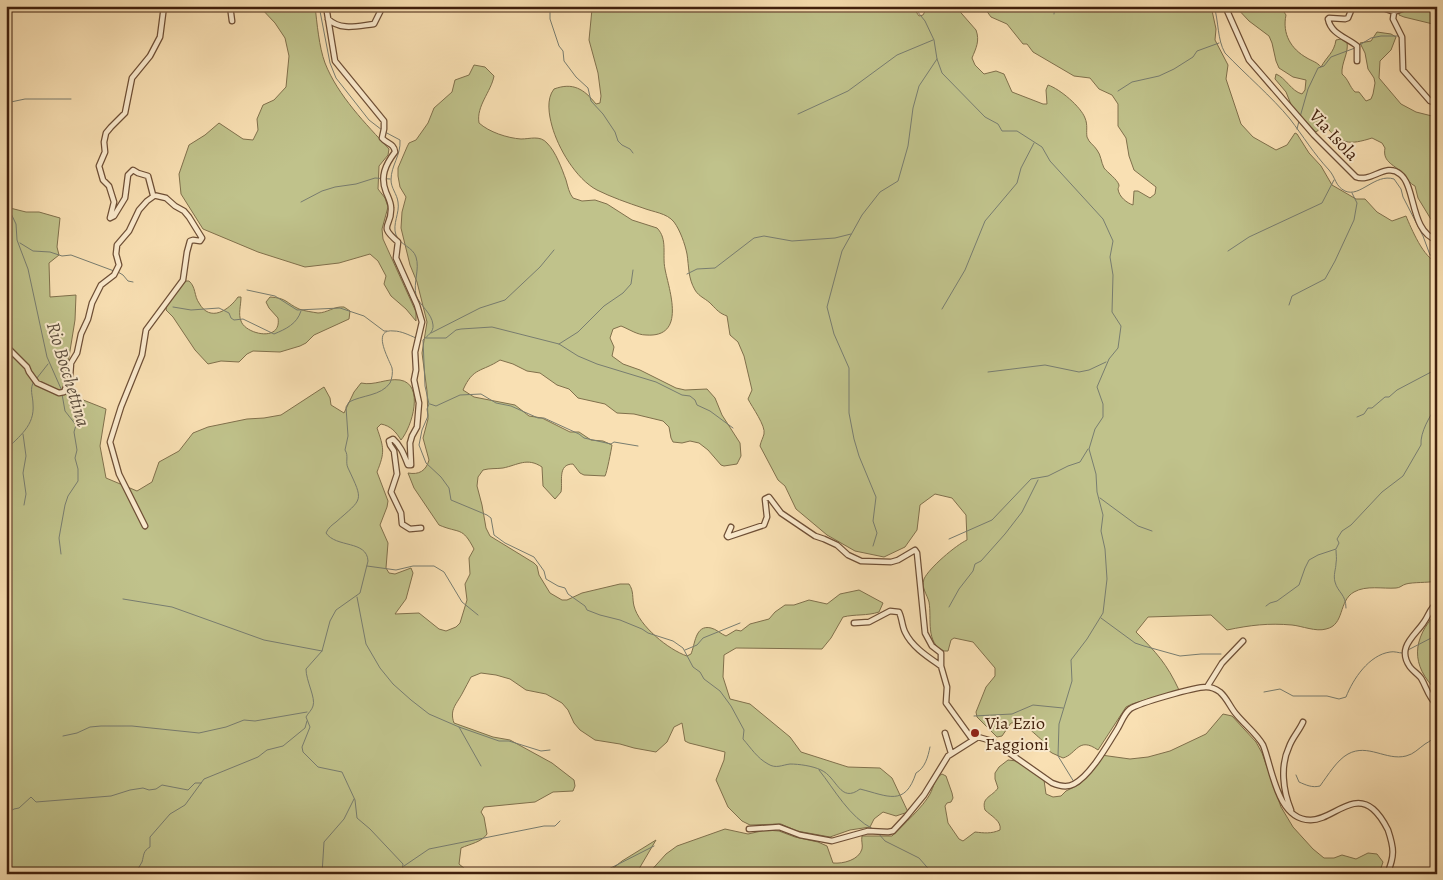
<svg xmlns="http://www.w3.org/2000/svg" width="1443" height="880" viewBox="0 0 1443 880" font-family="Alegreya,serif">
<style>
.green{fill:#c0c28b;stroke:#80704c}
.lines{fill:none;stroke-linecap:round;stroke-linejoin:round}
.stream{stroke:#787d70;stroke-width:1}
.street-casing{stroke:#6e4f36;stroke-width:7}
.street{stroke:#fbebce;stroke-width:4.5}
.poi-dot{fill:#8f2418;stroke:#fbebce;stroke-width:2}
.labels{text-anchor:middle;stroke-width:4;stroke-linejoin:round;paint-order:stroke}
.street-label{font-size:18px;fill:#401f0c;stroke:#fbebce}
.poi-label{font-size:18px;fill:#401f0c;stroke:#fbebce;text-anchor:start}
.water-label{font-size:19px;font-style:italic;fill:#5c4e3e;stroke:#fbebce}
</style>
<rect width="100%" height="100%" fill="#f9e0b3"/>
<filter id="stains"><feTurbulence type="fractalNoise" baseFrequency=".004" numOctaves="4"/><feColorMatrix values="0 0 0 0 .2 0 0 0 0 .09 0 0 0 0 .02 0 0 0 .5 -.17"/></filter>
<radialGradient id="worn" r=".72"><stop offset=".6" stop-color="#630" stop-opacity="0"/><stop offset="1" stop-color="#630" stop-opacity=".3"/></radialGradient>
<path class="green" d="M259,6H315C317,23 319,47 325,63C338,96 366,124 389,149L388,155L379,166L378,189L385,198L388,207L382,229L383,239L416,312V321L406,309L391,296L384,284L386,276L378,261L370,254L339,263L305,267L258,252L203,229L181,194L179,174L189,145L205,135L219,123L243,139L253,140L258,130L257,119L263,105L274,100L286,87L289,56L285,38L275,23Z
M590,6H912L919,16L923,15L928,6H955L976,30C980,41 976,48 972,58L975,65L984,74L996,71L1004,74L1012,92L1043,104H1047L1046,90L1048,85C1060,89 1081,107 1085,118C1088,125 1086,131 1087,137C1089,143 1094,145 1097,150C1101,155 1101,162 1104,168C1108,173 1117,179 1119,185C1119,187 1118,188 1118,189C1119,197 1127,203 1133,205L1134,191H1138L1150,198L1155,194L1156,187L1134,170L1129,156L1126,138L1118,126V104L1112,95L1099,89L1090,78L1074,76L1033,52L1027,44H1023L1007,24L991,17L983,6H1211L1216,29L1215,40L1228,65L1226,79L1241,124L1253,137L1276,150L1287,145L1295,133L1297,134L1309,153L1321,166L1332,185L1356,199H1365L1377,212L1392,221L1406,216C1411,228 1424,259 1437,262V581C1427,583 1413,582 1406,584C1402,585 1400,588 1396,588C1383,589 1366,585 1354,592C1338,601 1345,625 1326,629C1316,632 1302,626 1292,625C1268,623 1251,625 1227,630L1211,615L1148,617L1136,632C1156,652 1167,664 1179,690L1132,704L1126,707L1098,750C1078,736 1077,754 1063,758L1052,753L1041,745L1042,740C1033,733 1023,720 1011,723L1002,736L997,737L977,717L976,712L986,687L995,676V668L973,642L954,638L951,640L948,651H944C925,643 932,619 929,602C927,594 921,588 924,579C929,568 956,545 967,540L966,515L952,498L935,494L920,505L917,530L905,547L884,557L855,551L827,535L796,509L785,486L778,480L760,446C761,441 763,438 764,434C766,426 752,407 748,399L752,390L744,356L738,342L730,335L727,316C719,313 717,310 712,305C707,299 699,297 695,290C688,278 689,267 687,254C685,244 680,230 674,222C667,213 653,212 643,208C628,203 611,197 597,190C576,179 558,148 552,126C549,115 546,99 554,89C573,82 584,89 596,104L600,103L601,96L598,73L589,40L592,9Z
M1235,6H1280L1286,15C1282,34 1291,49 1307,58C1312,61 1317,62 1321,67C1327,56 1334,53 1336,40L1341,39L1347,42C1349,53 1341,63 1342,74C1349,80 1349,86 1355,92H1359L1366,101L1371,99L1373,94L1375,83L1374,78L1368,69L1365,53L1360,43L1371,41L1377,32L1391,34L1396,37L1391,50L1380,61L1379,78L1401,104L1416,112L1432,116L1437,114V224L1432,221L1418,198L1415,186C1409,183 1408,179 1403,174C1396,165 1382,163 1385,148L1382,143L1372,138C1350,145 1340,145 1325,125L1316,132L1292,107L1286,92L1275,79L1276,74C1286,78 1291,91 1302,94L1305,90L1306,80L1293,77L1279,68L1276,61L1272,43L1269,36L1249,21Z
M1386,6H1437V25L1404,17L1399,15V9Z
M474,65L485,67L494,76C491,92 476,106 479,123C489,132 507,138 521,139C530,139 540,135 547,143C556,152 562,169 566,180C568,187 569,193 573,198L582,201L595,200L607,204L632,220L657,228C668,239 662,255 665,269C669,290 687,338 646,335C637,335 629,329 621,326L613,329L610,338L614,347L612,356L623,364L640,370L676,388L685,390L707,389L715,398L722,415L740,443L741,456L737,464L724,466L721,465L708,450L699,443L690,441L682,443L673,442L671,438L669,427L663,421L634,414L617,413L605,404L578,398L569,389L557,385L540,373L527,371L513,364L500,360C482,372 473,367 463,390L474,397L515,405L529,416L542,418L570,432H579L591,440L603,441L612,445C611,451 607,472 605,476L584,475L580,473L573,464C557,464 563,482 561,492L555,499L543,486L542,467C527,457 518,465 503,468C496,469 490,468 483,470L478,477L477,486L482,505L486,528L490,536L534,563L537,566L539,575L550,593L562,600H567L582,593L620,584H629C634,591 632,598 634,606C639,626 669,650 687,656L691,654C695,645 695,624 711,628C716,629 721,634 726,636L736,630L741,631L750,624L769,619L775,612L785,605H794L809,600L827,604L840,594L859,590L883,603L879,612C867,616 855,614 843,617L831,638L822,649L736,648L724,655L723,677L730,699L750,704L790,737L801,752L848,767L880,768L892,778L908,812L896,816L883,812L874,819L870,827L850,830L830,837L797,831L781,824L750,825L742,821L728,807L716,780L724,760L725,752L689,743L685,741L682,723L674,727L667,742L656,752L634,748L620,744L595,740L580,730L574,723L568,710L562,703L546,694L526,690L510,679L496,675L481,673L471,677C468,682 466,687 463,692C457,704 449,709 454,723L493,737L510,740L552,763L574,780L575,786L573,791L553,792L535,802L484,807L481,812L484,817L487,834C482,842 470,844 461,848L459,864L471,874H6V202L10,208L26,212H39L60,218L57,247L59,255L49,263L50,297L76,295L75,320L64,388L68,394L106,409L100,446L106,478L137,491L152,482L159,462L179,451L193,433L208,427L247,419L264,418L281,415L324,387L330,398L331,405L344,413L354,392L361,383C375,386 386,378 400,380C425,384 412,427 401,440C396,432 391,426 381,424L377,428C384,448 385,452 377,472L388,501L387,507L380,525L388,543L386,568L389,573L395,574L411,568L413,573L406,599L395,614L419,613L439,629L446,631L456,627L460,623L467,600L465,584L470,574L469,558L474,549C462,526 460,534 439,525L414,488L408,473C419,475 426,471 429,460L423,438L428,419L427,391L422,353L427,322L417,282L410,265L401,228L402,212L406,197L400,187L398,176V168L407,147L409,143L416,140L428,123L434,108L452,92L455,80L469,75Z
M185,281H189C196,287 194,296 199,303C210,323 229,310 238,297H241C241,305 238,314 241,321C245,334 282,343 278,318L269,308L266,302L270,297C287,298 286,303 299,309C304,311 312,312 318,313C327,313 334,306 344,307L350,311L349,319L314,335L306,343L300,346L280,352L253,351L247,354L239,362L221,361L208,364L195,350L173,317L166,310L167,304L182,282Z
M1437,612V691C1410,665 1412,639 1437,612Z
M1223,714L1232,716L1256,742L1262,753L1281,807L1293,827L1313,849L1324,858H1334L1342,855L1356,859L1368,853L1377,854L1383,862L1379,874H648L666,854L677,846L725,829L748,834L766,830L779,831L795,837L818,842L827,846L833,863C843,864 859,860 862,849C863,845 861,841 862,836H892C902,826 924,806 930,794C934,787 934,778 942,774L946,776L952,793L953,798L951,802L947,803L945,806L948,823L959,839L963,841L975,832C984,833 991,834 1000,830C1002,821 991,816 985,810C981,797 992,797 998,788L995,779V773L999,767L1008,760L1017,761L1044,780L1046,794L1053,797L1061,796L1066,791L1080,784L1088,776L1101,755L1130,759L1148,757L1170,751L1206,734Z
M656,840L636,874H606L622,861Z"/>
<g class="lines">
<path class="stream" d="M319,6L330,63L336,78L369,120L382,130
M358,6H369
M546,6L550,11V19L559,46L563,51L564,61L576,77L588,88L591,101L603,114L615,132L618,141L622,145L630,149L633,153
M913,6L925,21L934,40L937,59L942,73L985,117L998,124L1002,131H1017L1042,147L1050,161L1103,219L1113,241L1110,257L1113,275L1112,312L1121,326L1118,348L1109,359L1097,387L1103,404V417L1095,429L1089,449L1096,474L1097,492L1103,515L1101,531L1105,549L1107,579L1103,613L1087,639L1071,660L1072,681L1059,724L1058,756L1074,782
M1214,6C1219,22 1217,39 1225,53C1245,74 1272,97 1290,119C1303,136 1314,154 1329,170C1336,178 1335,186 1345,191C1360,198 1375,173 1394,179L1401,189L1403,197L1423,236L1430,255L1437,256
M328,11L350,6
M1054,14L1055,6
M1358,46L1371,38L1381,36H1399
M1118,91L1132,82L1159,76L1174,69L1193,57L1197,51L1219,43
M6,103L25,99H71
M798,114L848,91L897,55L933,40
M1300,117L1308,89L1318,68L1324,66L1331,57L1355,48
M1297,129L1299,121
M385,132L400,140C401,156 391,165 391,180C391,188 397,194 398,202C400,213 392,224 396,235C400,245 413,247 416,257C420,269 413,283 416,295C420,306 432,313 433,325C434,332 427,336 423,340L425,386L429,404L427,409L428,416L422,430L419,445L426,463L441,477L449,488L451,500L487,515L491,518L494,535L505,543L534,557L544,571L546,579L558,586L565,588L568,594L585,606L587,610L600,615L620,620L642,629L648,633L673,641L683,648L693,667L700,672L704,679L720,691L731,706L744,730L743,739C751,748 757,758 768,764C776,769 782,765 790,764C799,764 813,766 821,770C837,777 840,804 860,789C888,796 905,807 916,773C925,768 928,757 930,747
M301,202L322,191L335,187L356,184L375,178L390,179
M6,203L16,224L17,240L28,269L47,357L62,391
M20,243L33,251L50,252L62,256L71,255L114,271
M1228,251L1249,237L1322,203L1334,180
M118,272L123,275L128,281L133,282
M687,274L697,269L715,268L754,238L764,236L792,241L835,238L851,234
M247,290L275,296L297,310L340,308L364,316L384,331H387
M1289,305L1292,296L1325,279L1335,261L1354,220L1357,203L1352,193
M173,307L191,310L219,308L229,313L231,318L234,320L243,319L274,334C286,329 297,324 301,311
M942,309L965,270L985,221L1017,183L1021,168L1034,143
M431,333L480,308L505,300L540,267L554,250
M426,338H446L456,330L461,329L492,327L559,344L578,356L597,364L656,382L682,395L690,396L695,400L697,405L710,411L733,428
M559,344L578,332L604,306L623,293L631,284L633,270
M988,372L1045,365L1079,372L1089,370L1106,362
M37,378L48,364
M430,404L436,406L460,395L481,394L496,403L511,406L538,418H544L579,434L584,438L611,444L614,442L638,446
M1357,417L1364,414L1368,408H1372L1385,397H1389L1397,390L1433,371L1437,367
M23,434L26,456L23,473L26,494L24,505
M6,450C19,436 35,426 33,404C33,396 29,389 34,381
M1100,498L1138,526L1152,531
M949,539L992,520L1031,479L1048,476L1068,466L1080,462L1088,449
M873,546L877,533L873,521L876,497L859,456L854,439L849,413V368L834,334L827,307L842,251L862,215L880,192L898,181L908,146L913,108L919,86L937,59
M1336,550C1336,554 1337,559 1336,563C1336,569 1333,575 1335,582C1338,593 1346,594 1346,608
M61,554L59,538L65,505L68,496L78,481V469L75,458L77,450L74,432L76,425L65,411L62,394
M367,566L396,570L413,566H434L444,572L462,602L478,615
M357,597L366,644L380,668L393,684L411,700L429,714L459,727L499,741H509L541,751L550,750
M123,599L172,607L264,640L322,651
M1266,606L1270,603L1277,601L1299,585L1305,568L1309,560L1318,555L1336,549L1339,543L1337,539L1342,531L1351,525L1382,492L1403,476L1421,445C1420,432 1430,416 1437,405
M949,607L959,589L973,571L975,564L981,561L1005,534L1022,512L1038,480
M1101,618L1135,643L1144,646L1180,656L1201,654H1221
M685,650L697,645L703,638L740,623
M1408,650L1437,635
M1264,692L1280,689L1293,696H1327L1339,699L1346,697C1353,679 1369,655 1390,652C1394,651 1399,653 1402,653
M974,716L1012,714L1033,705L1063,708
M459,727L481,766
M63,736L77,733L90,727L101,726H132L199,733L226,727L244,720L255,721L307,712
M819,770C835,790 849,817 873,829
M1296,775L1299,782C1306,785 1312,788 1320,786C1328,775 1337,760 1348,754C1368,743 1386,761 1406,756C1414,754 1418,749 1425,744C1430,741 1434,739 1437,734
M6,814L14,809L19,808L31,797L36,802L111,796L130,790L143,788L149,790L156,789L162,785L188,790L195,783H201
M878,833L885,841L919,858L933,874
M404,866L429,849L544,826H555L560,821
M135,874C137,870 140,866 142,862C144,855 143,851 150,847V837L170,814L185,805L204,779L258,757L267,750L283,746L305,728L307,721
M322,874L324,842L344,819L354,799
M402,874L403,864L370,829L357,818L355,800L342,772L318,767L303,752L302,747L310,727L306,717C308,713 312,710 313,706C316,698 306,681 306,669L322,651L330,621L336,610L360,593L368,561C367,540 336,548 326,533C328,528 332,525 336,522C363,498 364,502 348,468C345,462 349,456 345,450L348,436L346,407L349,402C362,395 381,396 390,383C392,379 393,372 392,368C390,361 370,328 394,331C401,331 409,335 416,338
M599,874L654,846
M1333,874C1343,868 1359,868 1369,874"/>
<g class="street-casing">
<path id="street" d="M43,6H48
M230,6L232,21
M326,6L335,61L384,121V129L382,138C387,144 394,143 395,152C385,165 380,177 386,192C388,197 391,202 391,208C392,228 377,224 398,242L396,258L417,305L422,322L415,352L416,370L414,380L419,403L417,427L412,436L410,443L411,465H408C404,455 401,446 393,439L389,441L390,445L394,451L397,474L391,492L401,513L402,524L410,529L421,528
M1225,6L1249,60L1314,135L1356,177C1371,183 1386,162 1400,174C1416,186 1410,232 1437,240
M1353,6L1348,18L1345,19L1329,18L1328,19C1331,34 1346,37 1357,46V61
M1378,6L1394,12
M1394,12L1393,19L1402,37L1403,70L1430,101L1437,103
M1394,12L1411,6
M328,19C341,31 357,26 374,24L383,6
M6,346L27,367L29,372L37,383L59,393L64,392L70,377L71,363L77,353L81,334L88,319L92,303L101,285L114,275L119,265L116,254L117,245L129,231L139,210L147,201L154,196
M145,526L119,474L110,442L121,407L142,355L146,330L183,280L187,252L190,241L193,240L200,241L202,238L189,217L184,211L175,206L166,198L153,195L148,176L138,173L133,170L128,175L125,198L114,216L110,218L114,202L109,186L103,180L99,166L105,152L104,142L106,133L111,127L125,113L132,78L150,56L160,37L164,6
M731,527L727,536L728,537L764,525L767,517L765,499L769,497L781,513L815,536L824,539L837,545L848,555L861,561L891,562L898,560L915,550L917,553L925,633L932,646L941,653V666
M1437,603C1430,608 1429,615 1424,622C1415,636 1396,647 1410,667C1413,671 1418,674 1421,678C1427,688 1428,697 1437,705
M854,623L869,622L890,611L899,612C902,618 902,626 905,632C912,647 928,657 941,666L947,687L946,703L972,739
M1207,687L1222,663L1243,641
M945,733L951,753
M1291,810C1283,791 1280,766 1289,747C1292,738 1299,731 1303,722
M749,829L779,827L800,835L832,841L868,831L888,832L893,831L906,817L924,795L948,756L978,737L992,741L1052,783C1059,786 1067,788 1074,784C1091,775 1108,744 1118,728C1122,721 1124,714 1130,709C1139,703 1195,687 1206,687C1211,687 1216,689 1220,692C1227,698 1230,707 1236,714C1244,724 1257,734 1263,745C1272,767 1277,820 1310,820C1331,821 1352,791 1373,809C1380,815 1384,822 1388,830C1394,848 1395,856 1387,874"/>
</g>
<use href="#street" class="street"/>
</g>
<circle class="poi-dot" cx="975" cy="733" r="5"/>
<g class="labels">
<g class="street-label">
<text transform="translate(1334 135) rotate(47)" y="6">Via Isola</text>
</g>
<g class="poi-label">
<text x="985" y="729">Via Ezio<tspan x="985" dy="21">Faggioni</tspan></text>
</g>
<g class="water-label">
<text transform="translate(69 374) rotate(73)" y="7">Rio Bocchettina</text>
</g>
</g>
<rect width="1443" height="880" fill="none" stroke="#f9e0b3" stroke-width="25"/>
<rect x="8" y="8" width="1428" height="865" fill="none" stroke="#401f0c" stroke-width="2.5"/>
<rect x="12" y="12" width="1418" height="855" fill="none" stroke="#401f0c"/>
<rect width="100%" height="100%" filter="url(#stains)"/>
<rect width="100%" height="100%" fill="url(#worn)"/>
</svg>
